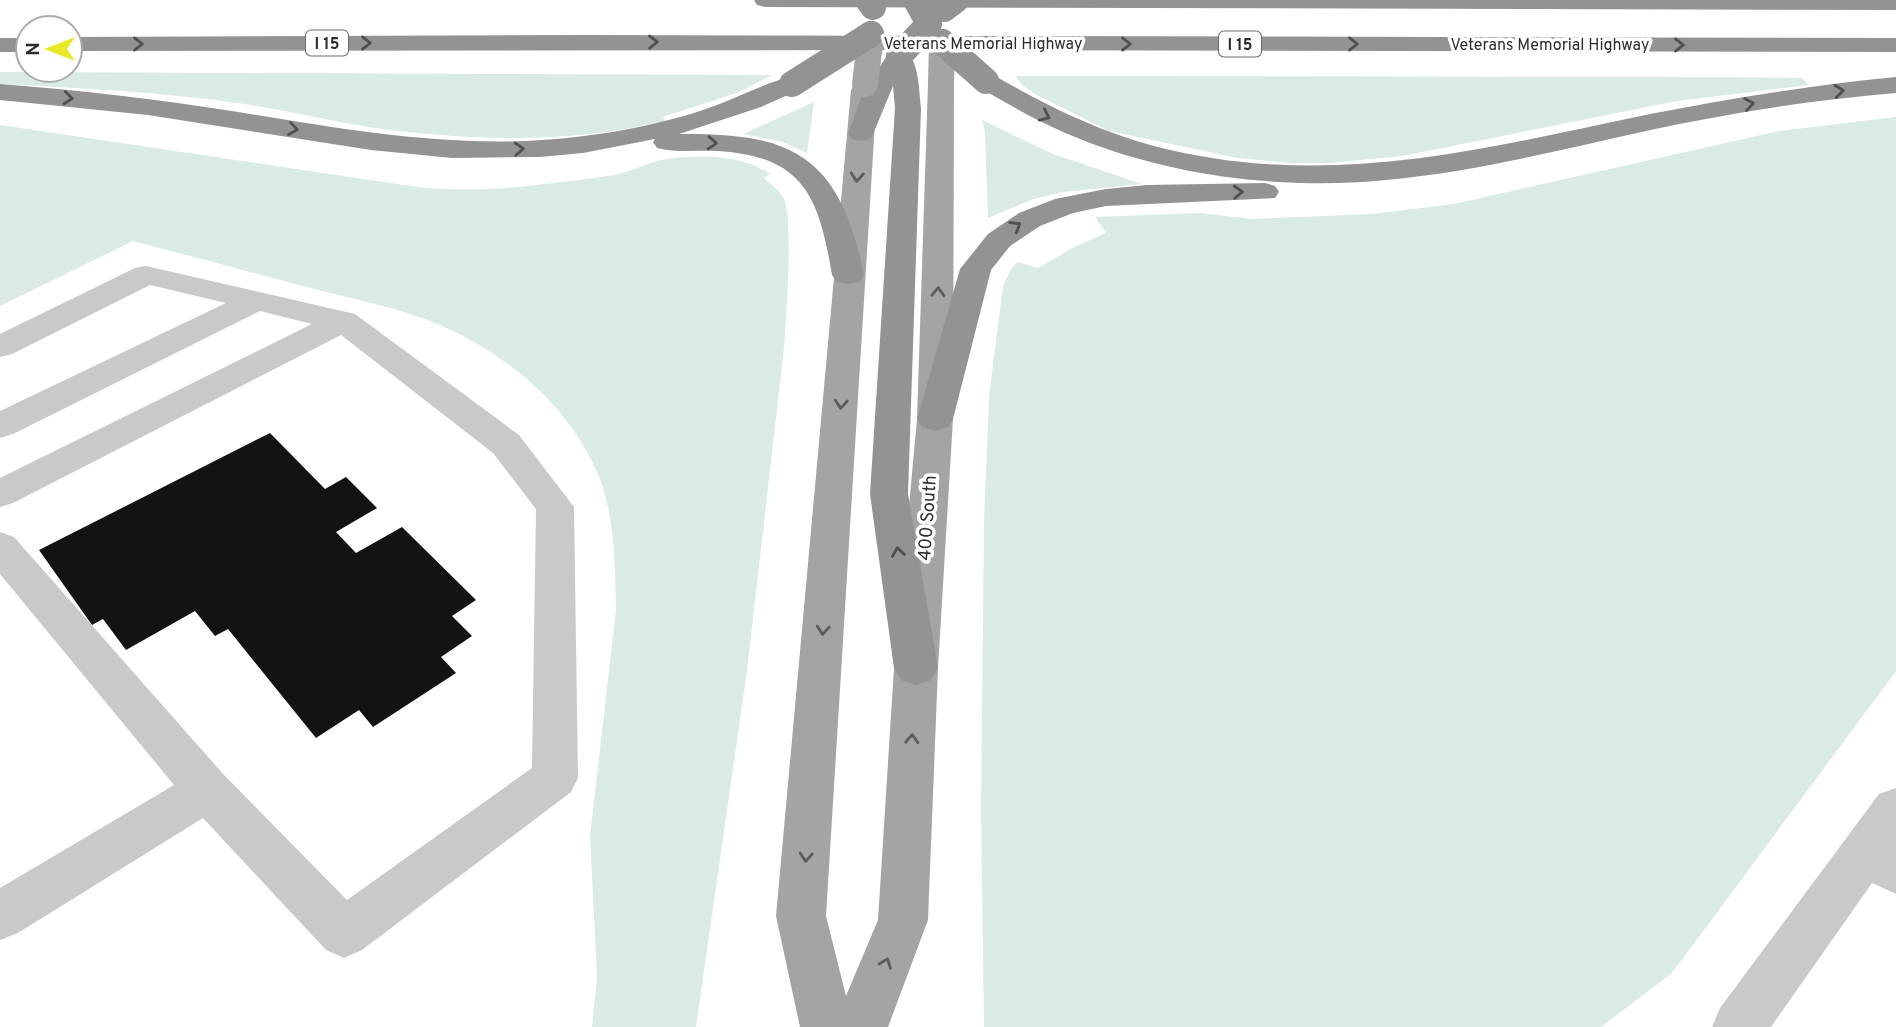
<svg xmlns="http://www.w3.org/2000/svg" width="1896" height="1027" viewBox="0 0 1896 1027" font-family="Overpass,sans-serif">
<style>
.green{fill:#d9ebe2}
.building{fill:#131313}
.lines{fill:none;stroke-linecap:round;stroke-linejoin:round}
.minor{fill:#c9c9c9;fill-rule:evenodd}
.major{fill:#a4a4a4;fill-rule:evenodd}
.highway{fill:#939393;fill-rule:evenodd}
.major-bridge{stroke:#a4a4a4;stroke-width:26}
.highway-bridge{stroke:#939393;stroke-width:26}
.oneway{stroke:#505050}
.oneway2{stroke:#5c5c5c}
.labels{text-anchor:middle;stroke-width:7;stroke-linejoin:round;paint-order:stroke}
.shield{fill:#fff;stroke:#6b6b6b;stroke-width:2}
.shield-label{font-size:16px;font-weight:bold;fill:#2c2c2c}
.far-street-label{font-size:16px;fill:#2c2c2c;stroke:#fff}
.street-label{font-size:18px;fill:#2c2c2c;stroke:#fff}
</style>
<rect width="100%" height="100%" fill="#fff"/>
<path class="green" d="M0,72L772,75L739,92L663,117L665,121C574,143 483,141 390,130C341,124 293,111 244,104C163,92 82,88 0,84Z
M1015,76L1719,77L1802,78L1809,85L1677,101L1402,156L1330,163H1291L1238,158L1109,131L1037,95L1023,86Z
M814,102L807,153L783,142L743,134Z
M1896,117V671L1672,973L1601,1027H984L981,809L984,522L989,396L1003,286L1012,267L1018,262L1038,268L1074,247L1106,233L1095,217L1200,213L1252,219L1372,214L1454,204L1779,131Z
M982,120L1053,154L1142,184L1063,192L1033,199L988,218L985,132Z
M0,125L424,188C462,190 498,190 536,185C562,182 589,179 615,175C631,172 646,163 661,160C694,154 742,154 770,174L764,178C770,184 779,190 783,197C794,214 786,323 784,348L747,671L696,1027H592L597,976L590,836L616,610C615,567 615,519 600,479C572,408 509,355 440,325C398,307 351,299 307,287C249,272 191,256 133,241L0,306Z"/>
<path class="building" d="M270,433L325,489L346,477L377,508L336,532L356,553L402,527L476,600L452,616L472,636L441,657L456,673L373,727L359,710L316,738L228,629L215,636L195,611L126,650L103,619L92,625L39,550Z"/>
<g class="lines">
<path class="minor" d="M146,266L355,314L519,435L574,507L578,778L571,792L362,950L344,958L326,950L203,818L18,933L0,940V888L174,785L0,574V532L14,537L224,775L347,900L532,768L536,509L493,453L341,335L13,503L0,507V478L312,324L260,311L13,434L0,438V411L226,303L150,285L12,354L0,357V334L135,268Z
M1896,788V894L1872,883L1771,1027H1712L1720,1008L1879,794Z"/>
<path class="major" d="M941,76L950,79L954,84L953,419L938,668L928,920L888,1027H800L776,916L851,90L855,85L864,82L873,85L877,90L826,916L846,996L878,920L894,668L917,419L928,84L932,79Z"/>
<path class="highway" d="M754,0H1896V10L765,7L757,5Z
M585,35L1896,38V52L905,50C919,60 919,91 921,108L908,494L938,668L931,680L916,685L901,680L894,668L870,494L895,108L893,86L871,139L861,141L851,139L848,133L863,93L890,51L894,50L70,51V37Z
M0,38H28V52H0Z
M986,73L995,76C1046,105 1097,131 1154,146C1327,191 1481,149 1650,114C1732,98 1813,85 1896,77V93C1812,100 1728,113 1646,131C1560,150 1474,172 1386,180C1285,190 1175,177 1080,139C1044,125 1011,106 977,86L973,81L977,76Z
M792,76L801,79L805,84L801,89L761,107L679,134C795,132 840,158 864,275L859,282L848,284L837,282L832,275C819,197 804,156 717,151C697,150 676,153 657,148L653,142L655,139L583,153L540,157L452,158L371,150L148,115L0,100V84C78,90 155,99 232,111C349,130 464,152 584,136C624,131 664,123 703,110C733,100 762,84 792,76Z
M1265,183L1275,186L1279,192L1275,198L1106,206L1073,213L1040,226L1010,246L991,270L953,419L948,427L935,431L922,427L917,419L960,269L988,234L1019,213L1055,199L1106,189L1147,185Z"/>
<path class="major-bridge" d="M865,84L871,34
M941,84L942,42"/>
<path class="highway-bridge" d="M868,0L873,7
M944,9L956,0
M942,42L986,81
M899,56L929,24L916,0
M792,84L871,34"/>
</g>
<defs><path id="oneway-chevron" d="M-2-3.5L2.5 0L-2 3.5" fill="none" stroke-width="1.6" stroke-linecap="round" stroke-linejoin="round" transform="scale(1.75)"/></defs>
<g class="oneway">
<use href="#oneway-chevron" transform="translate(653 42)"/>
<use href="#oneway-chevron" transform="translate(366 43)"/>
<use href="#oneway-chevron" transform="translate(138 44)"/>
<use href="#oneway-chevron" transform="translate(1126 44)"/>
<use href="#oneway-chevron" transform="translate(1353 44)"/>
<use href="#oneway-chevron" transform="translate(1679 45)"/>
<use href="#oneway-chevron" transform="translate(1839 91) rotate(-6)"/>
<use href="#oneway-chevron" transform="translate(68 98) rotate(6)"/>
<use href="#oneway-chevron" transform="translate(1749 104) rotate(-9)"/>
<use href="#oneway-chevron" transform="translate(1045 116) rotate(25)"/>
<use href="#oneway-chevron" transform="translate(293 129) rotate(9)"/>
<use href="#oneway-chevron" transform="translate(712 143) rotate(4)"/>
<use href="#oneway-chevron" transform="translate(519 149) rotate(-3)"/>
<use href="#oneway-chevron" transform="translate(1238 192) rotate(-2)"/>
<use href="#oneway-chevron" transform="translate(1016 226) rotate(-32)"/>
<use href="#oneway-chevron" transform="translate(898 552) rotate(-99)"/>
</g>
<g class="oneway2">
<use href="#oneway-chevron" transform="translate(857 177) rotate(95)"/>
<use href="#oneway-chevron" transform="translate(938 292) rotate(-88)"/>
<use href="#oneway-chevron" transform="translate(841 404) rotate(94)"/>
<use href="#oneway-chevron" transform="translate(823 630) rotate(94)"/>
<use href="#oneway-chevron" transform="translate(912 739) rotate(-87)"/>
<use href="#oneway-chevron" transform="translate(806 857) rotate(94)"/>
<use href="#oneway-chevron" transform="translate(886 963) rotate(-69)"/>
</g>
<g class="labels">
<g class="shield">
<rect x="306" y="30.5" width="42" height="25" rx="5"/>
<rect x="1219" y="31.5" width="42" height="25" rx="5"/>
</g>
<g class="shield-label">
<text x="327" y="49">I 15</text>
<text x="1240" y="50">I 15</text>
</g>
<g class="far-street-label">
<text x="983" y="49">Veterans Memorial Highway</text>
<text x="1550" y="50">Veterans Memorial Highway</text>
</g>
<g class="street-label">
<text transform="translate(927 518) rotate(-86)" y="6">400 South</text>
</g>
</g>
<g transform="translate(49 49) rotate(270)"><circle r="33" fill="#ffffff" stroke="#ababab" stroke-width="2"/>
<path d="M0-5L12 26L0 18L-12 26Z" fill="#e9ea27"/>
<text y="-10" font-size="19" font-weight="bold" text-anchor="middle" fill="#2c2c2c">N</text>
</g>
</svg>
